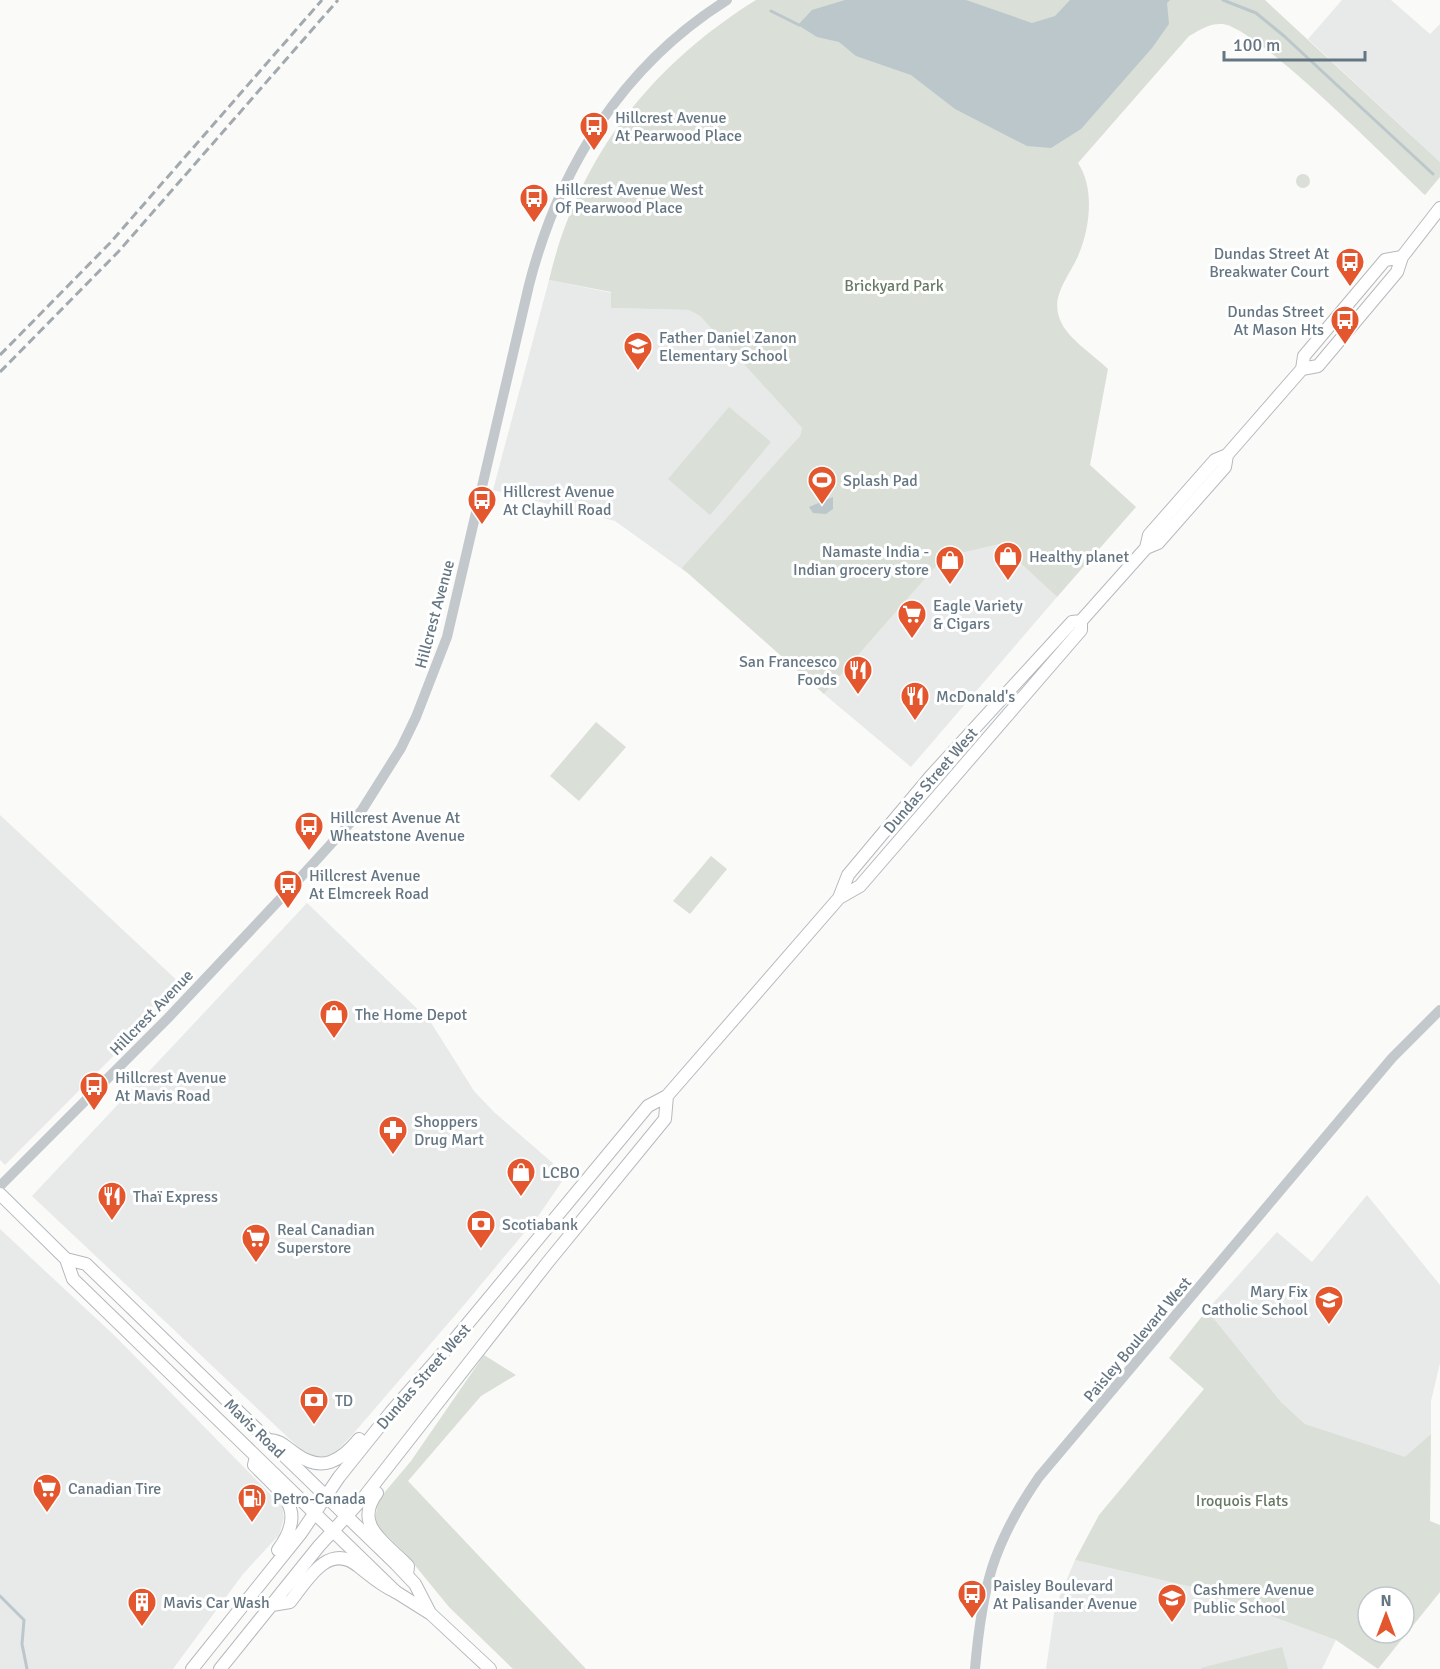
<svg xmlns="http://www.w3.org/2000/svg" width="1440" height="1669" viewBox="0 0 1440 1669" font-family="Signika,sans-serif">
<style>
.built{fill:#e8e9e9}
.green{fill:#dadfd7;fill-rule:evenodd}
.water{fill:#bbc7cb}
.lines{fill:none;stroke-linecap:round;stroke-linejoin:round}
.stream{stroke:#bbc7cb;stroke-width:3}
.secondary-casing{stroke:#b3babf;stroke-width:14}
.primary-casing{stroke:#b5babe;stroke-width:14}
.tertiary{stroke:#c3c8cc;stroke-width:10}
.secondary{stroke:#fff;stroke-width:12}
.primary{stroke:#fff;stroke-width:12}
.rail{stroke:#a2aab0;stroke-width:3;stroke-dasharray:9 4.5;stroke-linecap:butt}
.labels{text-anchor:middle;stroke-width:6;stroke-linejoin:round;paint-order:stroke}
.poi-label{font-size:16px;fill:#657683;stroke:#fff;text-anchor:start}
.park-label{font-size:16px;fill:#687a64;stroke:#fff}
.street-label{font-size:16px;fill:#657683;stroke:#fff}
</style>
<rect width="100%" height="100%" fill="#fafaf8"/>
<path class="built" d="M1342,0H1391L1430,34L1440,24V162L1308,39Z
M549,280L612,293L611,308L689,310L700,316L802,428L800,436L686,572L615,521L493,490Z
M1000,544L1057,597L911,767L824,694L944,557Z
M0,815L183,986L5,1165L0,1160Z
M307,903L430,1021L474,1091L494,1112L563,1172L565,1177L539,1215L464,1305L353,1434L336,1452L324,1457L313,1456L297,1446L32,1196Z
M1367,1195L1440,1285V1363L1431,1401V1434L1405,1458L1305,1424L1281,1402L1207,1310L1277,1232L1312,1262Z
M0,1229L115,1336L282,1506L284,1518L279,1535L243,1574L173,1669H0Z
M1075,1560L1192,1587L1336,1640L1322,1669H1046L1055,1607Z"/>
<path class="green" d="M756,0H1265L1440,162V177L1425,195C1391,163 1259,29 1223,24C1209,23 1200,30 1189,36L1078,163C1095,188 1090,229 1078,256C1068,279 1048,298 1062,324C1071,341 1095,356 1108,369L1090,465L1136,507L1057,597L1000,544L944,557L824,694L682,568L800,436L802,428L700,316L689,310L611,308V292L549,280C578,158 650,66 756,0Z
M1296 181a7 7 0 1 1 14 0a7 7 0 1 1-14 0Z
M729,407L771,442L710,515L668,479Z
M596,722L626,747L579,801L550,776Z
M711,856L727,869L690,914L673,901Z
M1207,1310L1281,1402L1305,1424L1405,1457L1431,1434L1430,1521L1440,1525V1592L1378,1669L1336,1640L1192,1587L1075,1560L1099,1515L1204,1389L1169,1358ZM1368,1597H1404V1633H1368Z
M484,1355L516,1375L481,1396L408,1481L586,1669H513L449,1607L404,1552L377,1526L375,1518L379,1499L411,1461Z
M1282,1647L1288,1669H1201V1668Z"/>
<path class="water" d="M845,0H966L1032,23L1055,16L1070,0H1170L1167,3L1169,24L1152,48L1081,129L1051,148L1027,146L955,109L911,75L856,56L839,42L817,37L798,25L812,10Z
M833,497V509L826,514L813,513L809,507Z"/>
<g class="lines">
<path class="stream" d="M1223,0L1256,13L1284,36L1433,174
M771,11L799,25
M0,1596L24,1620L22,1644L27,1669"/>
<g class="secondary-casing">
<path id="secondary" d="M0,1194L66,1259L73,1279L396,1592L431,1614L490,1669
M66,1259L86,1264L396,1564L415,1584L430,1613"/>
</g>
<g class="primary-casing">
<path id="primary" d="M1302,369L1318,366L1397,272L1402,257L1440,208
M1146,548L1149,535L1215,460L1227,455L1302,369L1304,356L1385,260L1402,257
M839,898L848,875L930,777L1072,622L1081,621
M268,1440C281,1440 285,1447 296,1454C322,1473 341,1461 359,1439
M256,1457L254,1465C283,1495 308,1509 278,1550
M377,1493C352,1526 387,1543 408,1566L407,1575
M272,1605L290,1602C306,1582 328,1541 358,1566C371,1576 380,1585 396,1592
M192,1669L301,1533L339,1477L391,1412L450,1345L648,1106L667,1096L839,898L860,886L1081,630V621L1146,548L1158,543L1225,467L1227,455
M220,1669L319,1546L364,1497L548,1262L665,1119L667,1096"/>
</g>
<path class="tertiary" d="M0,1186L168,1018L300,878L362,810L401,748L416,717L447,637L529,285C559,168 622,66 727,0
M975,1669C982,1588 992,1545 1039,1477L1392,1058L1440,1010"/>
<use href="#secondary" class="secondary"/>
<use href="#primary" class="primary"/>
<path class="rail" d="M0,355L110,243L322,0
M0,372L119,251L338,0"/>
</g>
<defs>
<g id="bus-pin" transform="scale(1.5)"><path d="M0 17L-7.5 6A9.5 9.5 0 1 1 7.5 6Z" fill="#e4572e" stroke="#fff"/><path d="M-5-6H5V4H4V6H2V4H-2V6H-4V4H-5ZM-3.5-4V0h7V-4ZM-3.5 1.2v1.5H-2V1.2ZM2 1.2v1.5H3.5V1.2Z" fill="#fff"/></g>
<g id="school-pin" transform="scale(1.5)"><path d="M0 17L-7.5 6A9.5 9.5 0 1 1 7.5 6Z" fill="#e4572e" stroke="#fff"/><path d="M0-5L7-2L0 1L-7-2ZM-4 1L0 2.5L4 1V4Q0 6-4 4Z" fill="#fff"/></g>
<g id="stadium-pin" transform="scale(1.5)"><path d="M0 17L-7.5 6A9.5 9.5 0 1 1 7.5 6Z" fill="#e4572e" stroke="#fff"/><path d="M0-5a6.5 5 0 1 0 0 10a6.5 5 0 1 0 0-10ZM-3.5-1.8h7v3.6h-7Z" fill="#fff"/></g>
<g id="shop-pin" transform="scale(1.5)"><path d="M0 17L-7.5 6A9.5 9.5 0 1 1 7.5 6Z" fill="#e4572e" stroke="#fff"/><path d="M-5-2.5h2.3a2.7 3.5 0 0 1 5.4 0H5L5.5 6h-11ZM-1.5-2.5h3a1.5 2.3 0 0 0-3 0Z" fill="#fff"/></g>
<g id="supermarket-pin" transform="scale(1.5)"><path d="M0 17L-7.5 6A9.5 9.5 0 1 1 7.5 6Z" fill="#e4572e" stroke="#fff"/><path d="M-6-5.5h2.5l.6 2H6L4.5 2H-2.5L-4.4-4H-6ZM-1.5 3.2a1.3 1.3 0 1 0 .1 0ZM3 3.2a1.3 1.3 0 1 0 .1 0Z" fill="#fff"/></g>
<g id="restaurant-pin" transform="scale(1.5)"><path d="M0 17L-7.5 6A9.5 9.5 0 1 1 7.5 6Z" fill="#e4572e" stroke="#fff"/><path d="M-5-6h1v4h1v-4h1v4h1v-4h1v5L-1.5 .5V6h-2V.5L-5-1ZM5-6V6H3V1.5H1.5Q1.5-4 5-6Z" fill="#fff"/></g>
<g id="pharmacy-pin" transform="scale(1.5)"><path d="M0 17L-7.5 6A9.5 9.5 0 1 1 7.5 6Z" fill="#e4572e" stroke="#fff"/><path d="M-2-6h4v4h4v4h-4v4h-4v-4h-4v-4h4Z" fill="#fff"/></g>
<g id="bank-pin" transform="scale(1.5)"><path d="M0 17L-7.5 6A9.5 9.5 0 1 1 7.5 6Z" fill="#e4572e" stroke="#fff"/><path d="M-6-4H6V4H-6ZM0-2.3a2.3 2.3 0 1 0 0 4.6a2.3 2.3 0 1 0 0-4.6Z" fill="#fff"/></g>
<g id="fuel-pin" transform="scale(1.5)"><path d="M0 17L-7.5 6A9.5 9.5 0 1 1 7.5 6Z" fill="#e4572e" stroke="#fff"/><path d="M-5.5-6h7V0h2V4h1.3V-2.5L3-4.5l.8-.8L6-3V5H2.5V1h-1V6h-7ZM-4.2-4.7v3.2H.2V-4.7Z" fill="#fff"/></g>
<g id="building-pin" transform="scale(1.5)"><path d="M0 17L-7.5 6A9.5 9.5 0 1 1 7.5 6Z" fill="#e4572e" stroke="#fff"/><path d="M-4-6H4V6H1V3H-1V6H-4ZM-2.5-4.3h1.7v1.8h-1.7ZM.8-4.3h1.7v1.8H.8ZM-2.5-1h1.7V.8h-1.7ZM.8-1h1.7V.8H.8Z" fill="#fff"/></g>
</defs>
<g fill-rule="evenodd">
<use href="#bus-pin" x="594" y="126"/>
<use href="#bus-pin" x="534" y="198"/>
<use href="#bus-pin" x="1350" y="262"/>
<use href="#bus-pin" x="1345" y="320"/>
<use href="#school-pin" x="638" y="346"/>
<use href="#stadium-pin" x="822" y="480"/>
<use href="#bus-pin" x="482" y="500"/>
<use href="#shop-pin" x="1008" y="556"/>
<use href="#shop-pin" x="950" y="560"/>
<use href="#supermarket-pin" x="912" y="614"/>
<use href="#restaurant-pin" x="858" y="670"/>
<use href="#restaurant-pin" x="915" y="696"/>
<use href="#bus-pin" x="309" y="826"/>
<use href="#bus-pin" x="288" y="884"/>
<use href="#shop-pin" x="334" y="1014"/>
<use href="#bus-pin" x="94" y="1086"/>
<use href="#pharmacy-pin" x="393" y="1130"/>
<use href="#shop-pin" x="521" y="1172"/>
<use href="#restaurant-pin" x="112" y="1196"/>
<use href="#bank-pin" x="481" y="1224"/>
<use href="#supermarket-pin" x="256" y="1238"/>
<use href="#school-pin" x="1329" y="1300"/>
<use href="#bank-pin" x="314" y="1400"/>
<use href="#supermarket-pin" x="47" y="1488"/>
<use href="#fuel-pin" x="252" y="1498"/>
<use href="#bus-pin" x="972" y="1594"/>
<use href="#school-pin" x="1172" y="1598"/>
<use href="#building-pin" x="142" y="1602"/>
</g>
<g class="labels">
<g class="poi-label">
<text x="615" y="123">Hillcrest Avenue<tspan x="615" dy="18">At Pearwood Place</tspan></text>
<text x="555" y="195">Hillcrest Avenue West<tspan x="555" dy="18">Of Pearwood Place</tspan></text>
<text x="1329" y="259" text-anchor="end">Dundas Street At<tspan x="1329" dy="18">Breakwater Court</tspan></text>
<text x="1324" y="317" text-anchor="end">Dundas Street<tspan x="1324" dy="18">At Mason Hts</tspan></text>
<text x="659" y="343">Father Daniel Zanon<tspan x="659" dy="18">Elementary School</tspan></text>
<text x="843" y="486">Splash Pad</text>
<text x="503" y="497">Hillcrest Avenue<tspan x="503" dy="18">At Clayhill Road</tspan></text>
<text x="929" y="557" text-anchor="end">Namaste India -<tspan x="929" dy="18">Indian grocery store</tspan></text>
<text x="1029" y="562">Healthy planet</text>
<text x="933" y="611">Eagle Variety<tspan x="933" dy="18">&amp; Cigars</tspan></text>
<text x="837" y="667" text-anchor="end">San Francesco<tspan x="837" dy="18">Foods</tspan></text>
<text x="936" y="702">McDonald's</text>
<text x="330" y="823">Hillcrest Avenue At<tspan x="330" dy="18">Wheatstone Avenue</tspan></text>
<text x="309" y="881">Hillcrest Avenue<tspan x="309" dy="18">At Elmcreek Road</tspan></text>
<text x="355" y="1020">The Home Depot</text>
<text x="115" y="1083">Hillcrest Avenue<tspan x="115" dy="18">At Mavis Road</tspan></text>
<text x="414" y="1127">Shoppers<tspan x="414" dy="18">Drug Mart</tspan></text>
<text x="542" y="1178">LCBO</text>
<text x="133" y="1202">Thaï Express</text>
<text x="502" y="1230">Scotiabank</text>
<text x="277" y="1235">Real Canadian<tspan x="277" dy="18">Superstore</tspan></text>
<text x="1308" y="1297" text-anchor="end">Mary Fix<tspan x="1308" dy="18">Catholic School</tspan></text>
<text x="335" y="1406">TD</text>
<text x="68" y="1494">Canadian Tire</text>
<text x="273" y="1504">Petro-Canada</text>
<text x="993" y="1591">Paisley Boulevard<tspan x="993" dy="18">At Palisander Avenue</tspan></text>
<text x="1193" y="1595">Cashmere Avenue<tspan x="1193" dy="18">Public School</tspan></text>
<text x="163" y="1608">Mavis Car Wash</text>
</g>
<g class="park-label">
<text x="894" y="291">Brickyard Park</text>
<text x="1242" y="1506">Iroquois Flats</text>
</g>
<g class="street-label">
<text transform="translate(434 614) rotate(-75)" y="6">Hillcrest Avenue</text>
<text transform="translate(930 780) rotate(-49)" y="6">Dundas Street West</text>
<text transform="translate(151 1012) rotate(-46)" y="6">Hillcrest Avenue</text>
<text transform="translate(1137 1339) rotate(-50)" y="6">Paisley Boulevard West</text>
<text transform="translate(423 1376) rotate(-49)" y="6">Dundas Street West</text>
<text transform="translate(255 1428) rotate(44)" y="6">Mavis Road</text>
</g>
</g>
<g transform="translate(1386 1615)"><circle r="28" fill="#ffffff" stroke="#c1c8cd" stroke-width="1.5"/>
<path d="M0-4.5L10 22L0 15L-10 22Z" fill="#e4572e"/>
<text y="-9" font-size="16" font-weight="bold" text-anchor="middle" fill="#657683">N</text>
</g>
<path d="M1224 51v9h141v-9" fill="none" stroke="#657683" stroke-width="3"/>
<text x="1233" y="51" font-size="18" fill="#657683" stroke="#ffffff" stroke-width="4.5" paint-order="stroke">100 m</text>
</svg>
